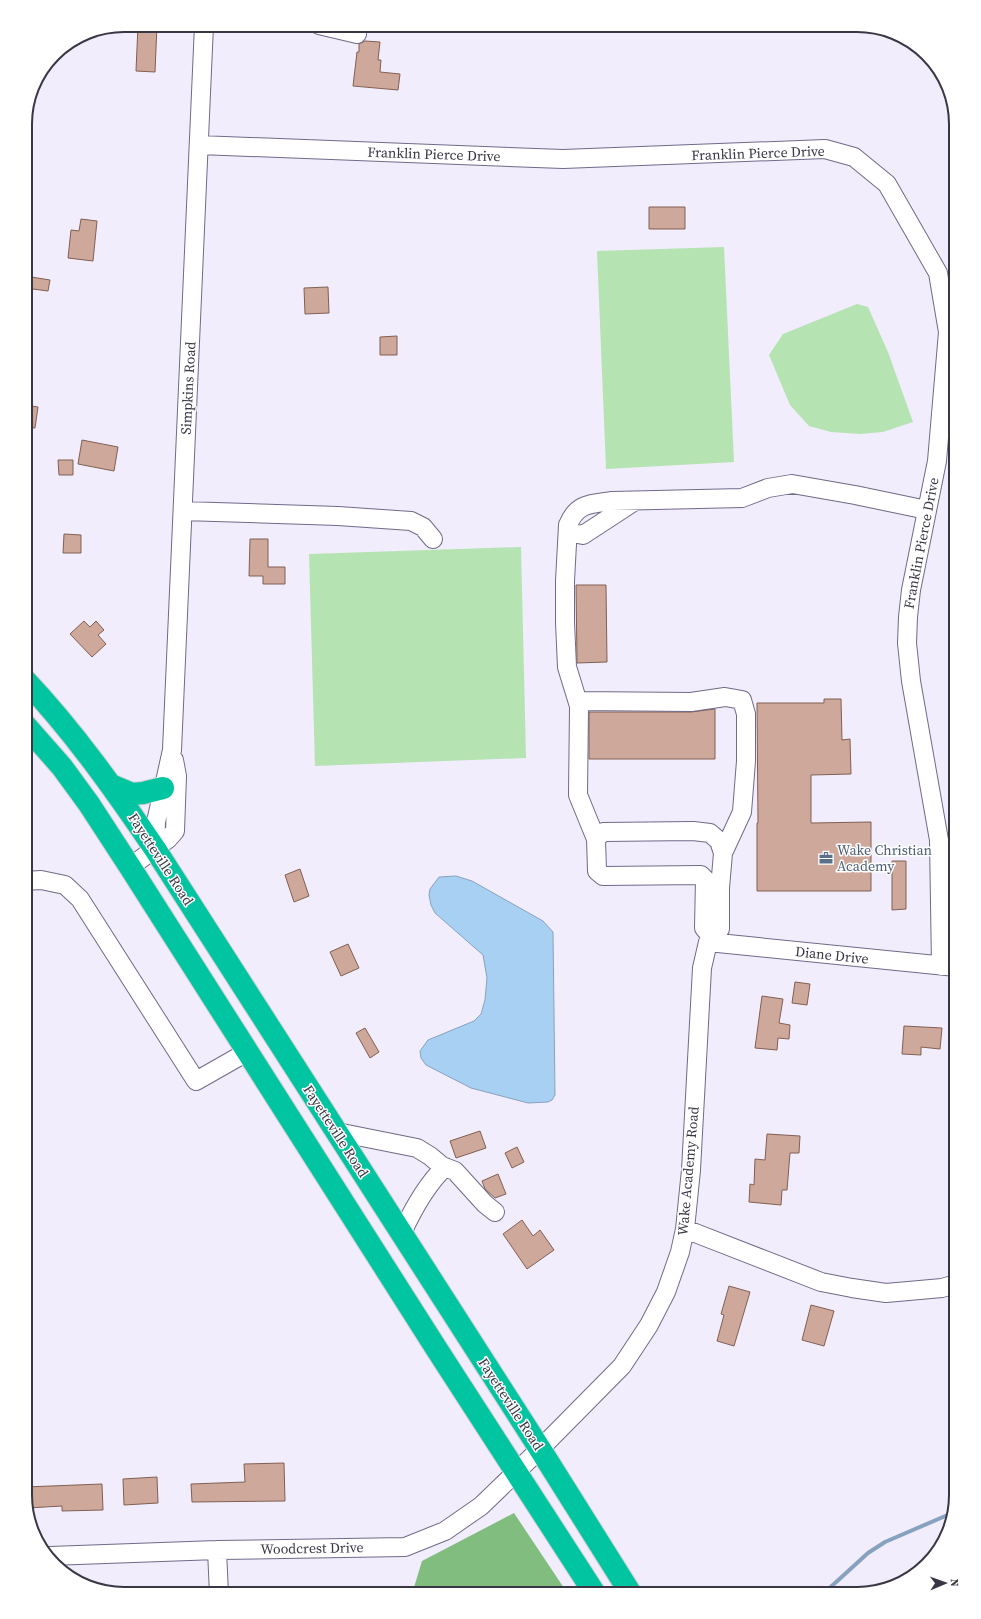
<svg xmlns="http://www.w3.org/2000/svg" width="981" height="1619" viewBox="0 0 981 1619" font-family="'Source Serif 4',serif">
<style>
.green{fill:#b5e3b2}
.forest{fill:#81bd7e}
.water{fill:#a8d0f3;stroke:#87a2bf}
.lines{fill:none;stroke-linecap:round;stroke-linejoin:round}
.stream{stroke:#87a2bf;stroke-width:4}
.building{fill:#cea89a;stroke:#816052}
.minor-casing{stroke:#716988;stroke-width:20}
.highway-casing{stroke:#d0cfd2;stroke-width:24}
.minor{stroke:#fff;stroke-width:18}
.highway{stroke:#01c5a0;stroke-width:22}
.labels{text-anchor:middle;stroke-width:3;stroke-linejoin:round;paint-order:stroke}
.street-label{font-size:14px;fill:#3a3745;stroke:#fff}
.service-label{font-size:14px;fill:#4e5e75;stroke:#fff;text-anchor:start}
.rim{fill:none;stroke:#3a3745;stroke-width:2}
</style>
<rect width="100%" height="100%" fill="#f1edfc"/>
<path class="green" d="M724,247L734,462L606,469L597,251Z
M857,304L868,307L888,352L913,422L883,432L860,434L831,432L809,426L790,405L769,355L783,334Z
M521,547L526,758L315,766L309,554Z"/>
<path class="forest" d="M514,1513L568,1594H412L422,1561Z"/>
<path class="water" d="M456,876L472,881L543,921L553,932L555,1095L552,1100L548,1102L528,1103L471,1088L426,1065L421,1058L420,1051L428,1040L474,1021L481,1014L485,1000L487,978L483,955L435,913L431,905L429,895L430,889L439,877Z"/>
<g class="lines">
<path class="stream" d="M823,1594L868,1553L885,1542L950,1514"/>
</g>
<path class="building" d="M138,25H157L155,72L136,71Z
M365,41L380,42L378,60H381L380,72L400,74L398,90L353,86L357,52H359V44Z
M649,207H685V229H649Z
M81,219L97,221L93,261L68,258L71,230L79,231Z
M25,276L50,280L48,291L25,288Z
M328,287L329,313L305,314L304,288Z
M397,336V355H380V337Z
M25,405L38,407L35,428L25,427Z
M82,440L118,447L114,471L78,464Z
M58,460H73V475H59Z
M64,534L81,535V553H63Z
M250,539H268V567H285V584H263V576H249Z
M576,585H606L607,662L577,663Z
M84,621L90,627L96,621L104,630L98,635L106,644L92,657L70,634Z
M824,699H841L842,740L850,739L851,774L811,775V823L871,822V891H757V823H758L757,703H824Z
M715,709V759H589V712H691Z
M892,861H906V909L892,910Z
M300,869L309,896L294,902L285,875Z
M348,944L359,968L341,976L330,952Z
M795,982L810,984L807,1005L792,1003Z
M762,996L783,999L779,1023L790,1025L789,1039L778,1038L777,1050L755,1048Z
M904,1026L942,1028L940,1049L921,1047V1055L902,1054Z
M365,1028L379,1052L370,1058L356,1033Z
M480,1131L486,1148L456,1158L450,1141Z
M767,1134L800,1136L799,1153H790L787,1190H782L781,1205L749,1202L750,1184L754,1185L755,1159L765,1160Z
M517,1147L524,1162L512,1168L505,1153Z
M498,1174L506,1194L495,1198L485,1189L482,1181Z
M522,1220L533,1236L540,1230L554,1250L527,1269L503,1234Z
M729,1286L750,1292L734,1346L717,1341L724,1315L721,1314Z
M811,1305L834,1311L824,1346L802,1340Z
M284,1463L285,1501L192,1502L191,1484L245,1482L244,1464Z
M157,1477L158,1503L124,1505L123,1479Z
M102,1484L103,1510L62,1511V1506L28,1508L25,1495V1487Z"/>
<g class="lines">
<g class="minor-casing">
<path id="minor" d="M319,25L357,34
M199,145L563,159L825,149L854,157L887,184L938,273L948,332L937,461L911,590L908,617L907,643L911,681L939,840L941,966
M635,501L583,535L572,533L568,525C577,503 590,504 612,501L742,498L768,488L792,484L855,495L927,510
M183,511L338,516L411,521L423,527L433,539
M568,525L565,581V622L567,667L579,706L578,795L596,839
M155,849L156,822L172,750L204,25
M130,867L168,839L175,831L177,776L174,760
M25,881L41,880L65,885L80,899L196,1081L247,1052
M712,937L704,928L705,879L701,875L603,876L597,871L596,839L603,832L693,831L710,833L719,841L723,853
M708,942L956,967
M337,1132L417,1148L430,1156L442,1166L455,1171L485,1204L495,1212
M685,1229L821,1282L852,1288L886,1293L942,1288L956,1284
M402,1233C413,1209 426,1185 445,1167
M217,1550L219,1594
M50,1556L217,1550L405,1547L445,1531L481,1506L540,1449L622,1366L649,1325L666,1292L680,1252L685,1229L691,1170L702,968L708,942L720,929V888L723,853L742,812L746,761V714L742,700L725,697L691,702L578,701"/>
</g>
<g class="highway-casing">
<path id="highway" d="M25,680C74,732 115,790 155,849L540,1449L631,1594
M25,725L62,767L89,804L130,867L436,1348L595,1594
M113,786L132,794L143,793L163,788"/>
</g>
<use href="#minor" class="minor"/>
<use href="#highway" class="highway"/>
</g>
<defs>
<g id="office-bare" transform="scale(1.08)"><path d="M-6-3h4V-5.5h4V-3h4V5H-6ZM-1-4.5V-3h2v-1.5ZM-6 0V1H6V0Z" fill="#5c6f8a" stroke="#fff" stroke-width="2.5" paint-order="stroke"/></g>
</defs>
<g fill-rule="evenodd">
<use href="#office-bare" x="826" y="858"/>
</g>
<g class="labels">
<g class="street-label">
<text transform="translate(758 153) rotate(-2)" y="5">Franklin Pierce Drive</text>
<text transform="translate(434 154) rotate(2)" y="5">Franklin Pierce Drive</text>
<text transform="translate(188 388) rotate(-87)" y="5">Simpkins Road</text>
<text transform="translate(921 543) rotate(-79)" y="5">Franklin Pierce Drive</text>
<text transform="translate(161 859) rotate(57)" y="5">Fayetteville Road</text>
<text transform="translate(832 955) rotate(6)" y="5">Diane Drive</text>
<text transform="translate(336 1131) rotate(57)" y="5">Fayetteville Road</text>
<text transform="translate(688 1171) rotate(-85)" y="5">Wake Academy Road</text>
<text transform="translate(511 1404) rotate(57)" y="5">Fayetteville Road</text>
<text transform="translate(312 1548) rotate(-1)" y="5">Woodcrest Drive</text>
</g>
<g class="service-label">
<text x="837" y="855">Wake Christian<tspan x="837" dy="16">Academy</tspan></text>
</g>
</g>
<path d="M0 0H981V1619H0ZM124 32H857A92 92 0 0 1 949 124V1495A92 92 0 0 1 857 1587H124A92 92 0 0 1 32 1495V124A92 92 0 0 1 124 32Z" fill="#fff" fill-rule="evenodd"/>
<path class="rim" d="M124 32H857A92 92 0 0 1 949 124V1495A92 92 0 0 1 857 1587H124A92 92 0 0 1 32 1495V124A92 92 0 0 1 124 32Z"/>
<g transform="translate(945 1583) rotate(88)" stroke="#ffffff" stroke-width="3" paint-order="stroke">
<path d="M0-3L7 15L0 10L-7 15Z" fill="#3a3745"/>
<text y="-6" font-size="11" font-weight="bold" text-anchor="middle" fill="#3a3745">N</text>
</g>
</svg>
